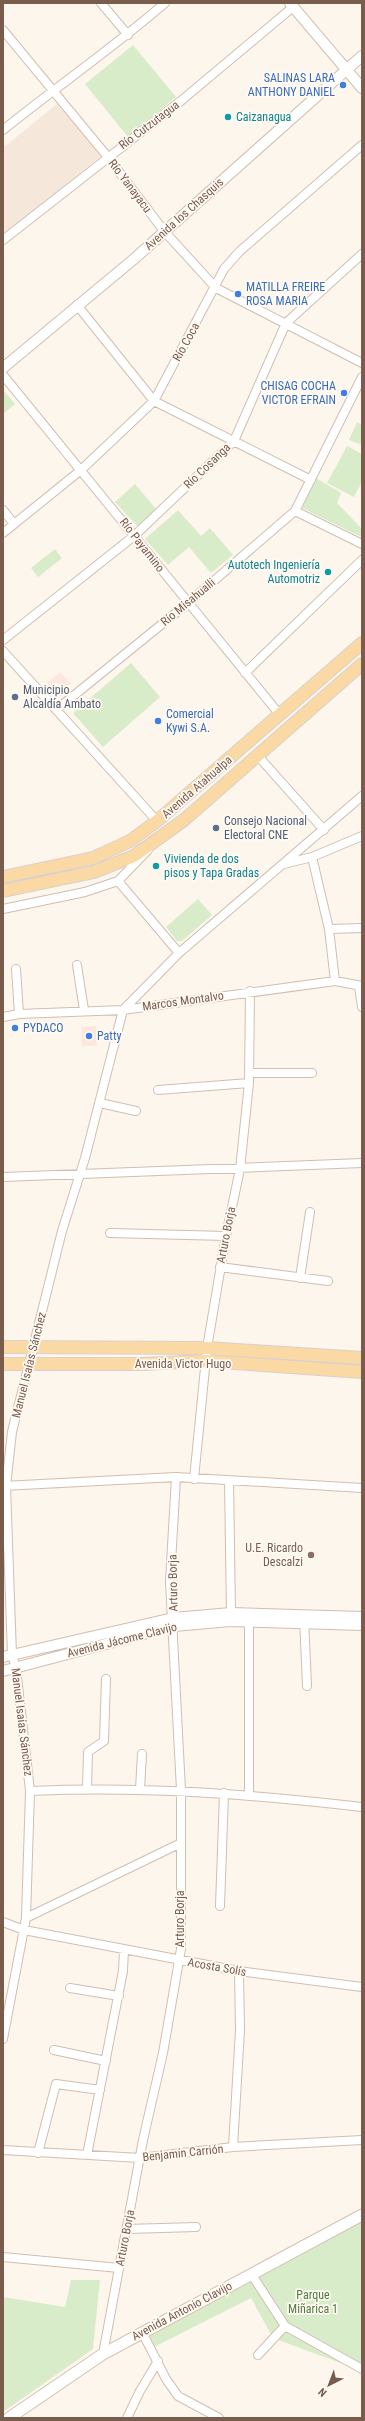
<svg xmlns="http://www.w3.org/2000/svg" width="365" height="2421" viewBox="0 0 365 2421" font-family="'Roboto Condensed',sans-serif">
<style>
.residential{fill:#f5e8da}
.commercial{fill:#fde8e0}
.green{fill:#d8ecc9}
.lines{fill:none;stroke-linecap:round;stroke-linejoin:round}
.minor-casing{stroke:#d1beb0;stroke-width:10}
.tertiary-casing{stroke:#d1beb0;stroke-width:12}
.secondary-casing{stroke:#d6c0b0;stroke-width:13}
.primary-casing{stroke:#dad1cd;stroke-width:14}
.minor{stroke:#fff;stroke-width:8}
.tertiary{stroke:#fff;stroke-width:10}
.secondary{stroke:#fff;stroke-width:11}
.primary{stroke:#fbd9a5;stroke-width:12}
.shop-dot{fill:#3f7fe0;stroke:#fffaf3;stroke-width:1.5}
.culture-dot{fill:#0f9aa8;stroke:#fffaf3;stroke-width:1.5}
.service-dot{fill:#5c6f8a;stroke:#fffaf3;stroke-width:1.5}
.education-dot{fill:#8d6e63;stroke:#fffaf3;stroke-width:1.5}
.labels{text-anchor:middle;stroke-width:3.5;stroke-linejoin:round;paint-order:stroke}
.shop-label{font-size:12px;fill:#366cbe;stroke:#fffaf3;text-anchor:start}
.culture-label{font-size:12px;fill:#0d838f;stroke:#fffaf3;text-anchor:start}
.street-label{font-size:12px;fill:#7a5c4d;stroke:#fffaf3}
.service-label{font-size:12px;fill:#4e5e75;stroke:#fffaf3;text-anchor:start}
.education-label{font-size:12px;fill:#785e54;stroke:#fffaf3;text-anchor:end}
.park-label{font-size:12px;fill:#537a41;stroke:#fffaf3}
</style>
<rect width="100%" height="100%" fill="#fdf6ec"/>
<path class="residential" d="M58,103L101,156L3,235V148Z"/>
<path class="commercial" d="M60,672L68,681L72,683L63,690L56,682L50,687L47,683Z
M96,1026L97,1046H82L81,1027Z"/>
<path class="green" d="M133,45L176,97L128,137L85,84Z
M3,390L15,404L3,414Z
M357,422L362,425V445L349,440Z
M347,446L362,454V482L354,497L327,483Z
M316,478L341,493L337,503L362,529L361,537L302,508Z
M135,484L157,510L138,527L115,502Z
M178,510L201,536L210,528L233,555L211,573L189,547L168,565L145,539Z
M55,549L62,558L38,577L31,568Z
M131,663L160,697L103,747L73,713Z
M198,899L212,915L182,941H177L166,927Z
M362,2221V2371L273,2338L251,2298L154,2347L147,2333L295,2253Z
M71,2280H100L93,2349L3,2412V2297L65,2307Z"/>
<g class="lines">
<g class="minor-casing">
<path id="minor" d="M101,3L128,35
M3,30L107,156L164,231L216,288L362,363
M3,130C56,87 113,48 165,3
M3,240L182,100L293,7
M77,305L154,401L311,480
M3,375L280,715
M3,510L14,524
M295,511L362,544
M3,533L81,470L154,401L224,269L240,251L362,145
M3,640L134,536L234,441L286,323L362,254
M3,651L157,821
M245,673L362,560
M56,710L188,603L295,511L362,377
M258,756L324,830
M312,857L329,929L335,981
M284,864L312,857L362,836
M118,881L179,953
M3,909L85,892L118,881L148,850
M329,929L362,928
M77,965L84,1010
M16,969L19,1014
M359,986L362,1007
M3,1017L19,1014L123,1010L335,981L362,986
M249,1073H312
M158,1090L249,1083
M100,1103L136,1111
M3,1177L362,1163
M110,1233L226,1236
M220,1267L328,1281
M300,1278L310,1212
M194,1479L207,1348L226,1236L240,1169L249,1083L250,991
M229,1481L231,1613
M3,1486L176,1477L362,1488
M304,1618L307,1686
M249,1622V1795
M87,1789L88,1752L104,1741L106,1679
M140,1789L142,1754
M30,1791C143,1786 250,1794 362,1807
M220,1906L224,1793
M26,1918L179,1844
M3,1922L24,1930L239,1971L362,1987
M70,1988L119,1996
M3,2039L26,1918L30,1791L16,1668L12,1655L6,1486L12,1432L62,1231L85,1158L123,1010L179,953L362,796
M54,2050L106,2061
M233,2147L240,2030L239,1971
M3,2150L140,2158L233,2147L362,2140
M38,2153L56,2084L100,2090
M87,2155L123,1971L124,1949
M127,2229L196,2227
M3,2257L119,2268
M252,2275L285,2326L362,2369
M142,2332L166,2379L178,2396L219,2418
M103,2354L143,2140L163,2053L181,1949V1790L170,1581L176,1477
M258,2355L285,2326
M127,2418L140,2391L158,2361"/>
</g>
<g class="tertiary-casing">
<path id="tertiary" d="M290,3L362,88
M3,368L134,259L362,56
M3,1657L173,1618L231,1613L362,1617
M3,1671L174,1626L230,1621L362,1625"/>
</g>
<g class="secondary-casing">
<path id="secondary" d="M9,2418L103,2354L362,2215"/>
</g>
<g class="primary-casing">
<path id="primary" d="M3,877L93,858L130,841L157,821L362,643
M3,891L94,872L134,856L184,820L362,664
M3,1347L207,1348L362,1358
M3,1364H141L206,1361L362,1372"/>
</g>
<use href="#minor" class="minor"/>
<use href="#tertiary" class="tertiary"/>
<use href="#secondary" class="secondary"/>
<use href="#primary" class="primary"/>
</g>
<g class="shop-dot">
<circle cx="343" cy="85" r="4"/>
<circle cx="238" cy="294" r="4"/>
<circle cx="344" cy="393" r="4"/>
<circle cx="158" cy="721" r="4"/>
<circle cx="15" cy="1028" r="4"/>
<circle cx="89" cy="1036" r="4"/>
</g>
<g class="culture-dot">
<circle cx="228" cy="117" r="4"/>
<circle cx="328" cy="572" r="4"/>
<circle cx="156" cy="866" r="4"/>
</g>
<g class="service-dot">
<circle cx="15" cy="697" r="4"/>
<circle cx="216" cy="828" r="4"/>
</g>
<circle class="education-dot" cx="311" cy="1555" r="4"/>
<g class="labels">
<g class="shop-label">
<text x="335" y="82" text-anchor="end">SALINAS LARA<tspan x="335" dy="14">ANTHONY DANIEL</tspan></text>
<text x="246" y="291">MATILLA FREIRE<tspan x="246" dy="14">ROSA MARIA</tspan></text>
<text x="336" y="390" text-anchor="end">CHISAG COCHA<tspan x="336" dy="14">VICTOR EFRAIN</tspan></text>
<text x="166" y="718">Comercial<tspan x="166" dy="14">Kywi S.A.</tspan></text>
<text x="23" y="1032">PYDACO</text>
<text x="97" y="1040">Patty</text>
</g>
<g class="culture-label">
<text x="236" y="121">Caizanagua</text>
<text x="320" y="569" text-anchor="end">Autotech Ingeniería<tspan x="320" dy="14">Automotriz</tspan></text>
<text x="164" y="863">Vivienda de dos<tspan x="164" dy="14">pisos y Tapa Gradas</tspan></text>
</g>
<g class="street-label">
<text transform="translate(149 125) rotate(-37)" y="4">Río Cutzutagua</text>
<text transform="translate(130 186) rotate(53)" y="4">Río Yanayacu</text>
<text transform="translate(184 214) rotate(-42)" y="4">Avenida los Chasquis</text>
<text transform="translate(186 342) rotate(-61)" y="4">Río Coca</text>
<text transform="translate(207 466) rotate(-44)" y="4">Río Cosanga</text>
<text transform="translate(142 545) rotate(52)" y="4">Río Payamino</text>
<text transform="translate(188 602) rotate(-40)" y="4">Río Misahualli</text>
<text transform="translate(197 787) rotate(-41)" y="4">Avenida Atahualpa</text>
<text transform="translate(183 1001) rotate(-8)" y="4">Marcos Montalvo</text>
<text transform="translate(226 1235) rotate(-79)" y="4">Arturo Borja</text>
<text x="183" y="1368">Avenida Victor Hugo</text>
<text transform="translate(29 1365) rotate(-76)" y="4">Manuel Isaías Sánchez</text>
<text transform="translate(173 1583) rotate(-91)" y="4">Arturo Borja</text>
<text transform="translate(122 1640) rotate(-14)" y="4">Avenida Jácome Clavijo</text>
<text transform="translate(22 1722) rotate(83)" y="4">Manuel Isaías Sánchez</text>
<text transform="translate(180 1919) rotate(-90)" y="4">Arturo Borja</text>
<text transform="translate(217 1967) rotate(10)" y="4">Acosta Solís</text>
<text transform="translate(183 2153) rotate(-6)" y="4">Benjamín Carrión</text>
<text transform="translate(125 2238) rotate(-79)" y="4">Arturo Borja</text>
<text transform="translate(182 2311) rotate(-28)" y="4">Avenida Antonio Clavijo</text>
</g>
<g class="service-label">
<text x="23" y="694">Municipio<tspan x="23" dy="14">Alcaldía Ambato</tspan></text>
<text x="224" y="825">Consejo Nacional<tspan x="224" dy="14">Electoral CNE</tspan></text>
</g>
<g class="education-label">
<text x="303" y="1552">U.E. Ricardo<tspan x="303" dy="14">Descalzi</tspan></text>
</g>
<g class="park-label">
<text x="313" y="2299">Parque<tspan x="313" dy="14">Miñarica 1</tspan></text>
</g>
</g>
<rect width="365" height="2421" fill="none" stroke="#7a5c4d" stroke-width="8"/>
<g transform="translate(329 2385) rotate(222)" stroke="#fffaf3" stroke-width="3" paint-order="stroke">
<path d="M0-3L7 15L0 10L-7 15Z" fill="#7a5c4d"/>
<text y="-6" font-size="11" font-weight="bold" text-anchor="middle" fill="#7a5c4d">N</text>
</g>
</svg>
